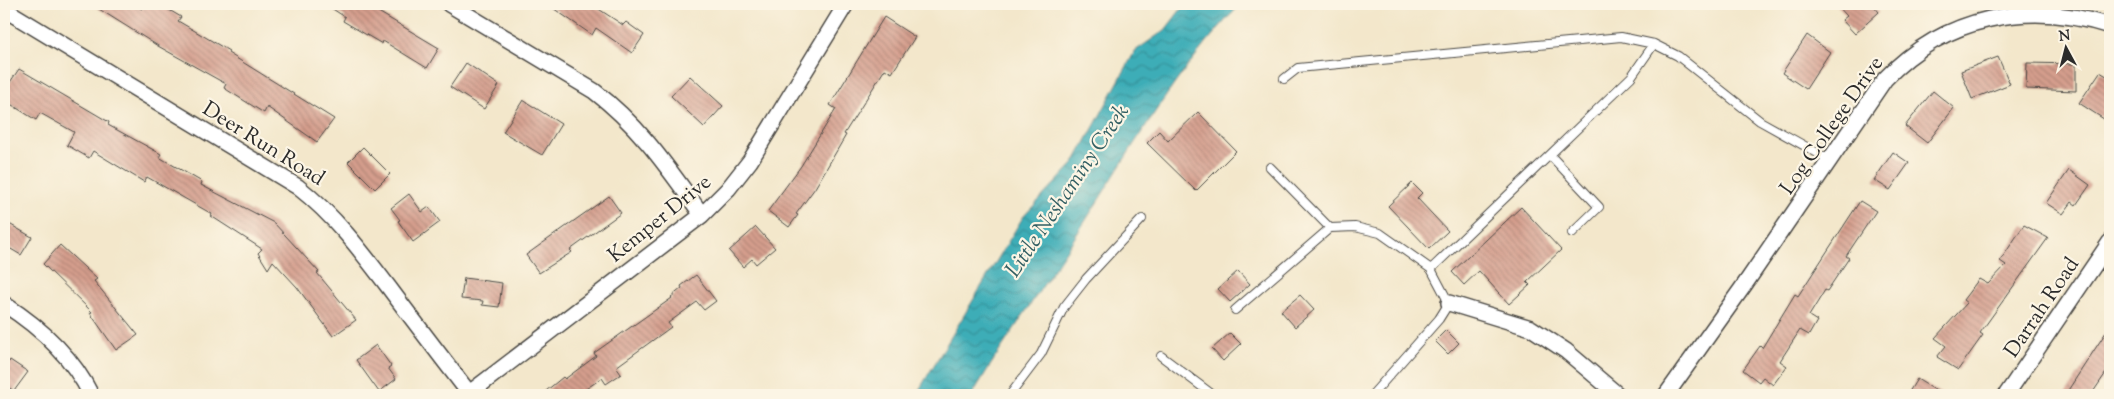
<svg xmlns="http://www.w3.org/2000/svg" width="2114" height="399" viewBox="0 0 2114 399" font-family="'Sorts Mill Goudy',serif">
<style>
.water{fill:url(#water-waves);stroke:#346c71}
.building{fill:url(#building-back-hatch)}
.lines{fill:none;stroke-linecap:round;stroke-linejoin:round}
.service-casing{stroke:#494743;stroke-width:10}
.minor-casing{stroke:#494743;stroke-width:18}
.service{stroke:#fff;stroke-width:8}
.minor{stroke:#fff;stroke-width:15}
.labels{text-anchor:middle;stroke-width:4.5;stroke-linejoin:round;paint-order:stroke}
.street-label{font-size:21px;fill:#2b2b2b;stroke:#fcf5e5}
.water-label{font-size:22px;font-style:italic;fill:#325f63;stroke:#fcf5e5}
</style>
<defs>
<pattern id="water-waves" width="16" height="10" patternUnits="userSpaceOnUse" patternTransform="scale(1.25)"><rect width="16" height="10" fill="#3dadb7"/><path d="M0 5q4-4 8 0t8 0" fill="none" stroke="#338d95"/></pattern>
<pattern id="building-back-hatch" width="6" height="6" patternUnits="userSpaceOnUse" patternTransform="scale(1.25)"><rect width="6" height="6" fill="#d59e8d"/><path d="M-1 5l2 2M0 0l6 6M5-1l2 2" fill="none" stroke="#ad8173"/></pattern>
</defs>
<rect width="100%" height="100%" fill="#fcf5e5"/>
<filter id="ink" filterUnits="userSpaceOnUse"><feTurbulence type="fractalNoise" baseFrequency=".02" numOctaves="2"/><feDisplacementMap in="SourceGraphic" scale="10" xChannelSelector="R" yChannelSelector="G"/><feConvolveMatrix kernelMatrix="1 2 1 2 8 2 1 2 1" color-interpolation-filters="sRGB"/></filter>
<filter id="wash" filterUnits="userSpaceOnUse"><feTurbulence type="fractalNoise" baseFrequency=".0096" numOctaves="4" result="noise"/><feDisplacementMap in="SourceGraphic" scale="20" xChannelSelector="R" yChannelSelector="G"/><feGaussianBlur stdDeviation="1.12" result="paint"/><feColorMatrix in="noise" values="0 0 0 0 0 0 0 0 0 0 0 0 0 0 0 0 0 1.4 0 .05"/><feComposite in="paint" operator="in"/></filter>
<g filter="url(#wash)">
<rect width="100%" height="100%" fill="#f3e7cb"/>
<path class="water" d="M1185,4H1241C1178,68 1134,145 1086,220C1049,279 1008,335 972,395H916L1023,217L1074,163L1135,51L1165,30Z"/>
<g id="blocks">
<path class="building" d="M91,4H132L142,9L146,4H159L181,17L178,21L229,51L228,53L334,119L317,142L267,107L264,113L224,88L226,84L158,46Z
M325,4H365L439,48L427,68L383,41L382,44L343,21L345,17Z
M547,4H591L623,25L626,22L644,35L632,53L596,28L592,35Z
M1836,4H1872L1879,12L1855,34L1842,20L1847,16Z
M884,17L915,37L892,73L885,69L844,134L846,135L815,188L796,214L798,215L789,227L768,211L801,166L836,109L830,105Z
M1807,35L1830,52L1806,89L1782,73Z
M1998,57L2010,84L1972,99L1961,71Z
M466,63L499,85L484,109L450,87Z
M2027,63L2076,64V91L2026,89Z
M19,69L109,122L108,125L161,154L159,157L202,182L201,185L274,223L319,272L317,273L356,320L333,336L297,287L273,261L268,269L258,253L262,249L211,216L212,214L147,177L144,182L93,151L89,158L67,145L74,132L40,113L36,120L4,100V91Z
M2100,72L2110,78V123L2079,103Z
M690,76L723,106L704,127L671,96Z
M1933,91L1954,108L1927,143L1905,126Z
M523,100L561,124L542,155L503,132Z
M1198,112L1236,151L1196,191L1147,143L1159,131L1168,141Z
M363,147L390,174L375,189L348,162Z
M1893,152L1909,163L1890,190L1874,180Z
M2069,170L2090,185L2076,205L2072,202L2063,214L2046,203Z
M1412,183L1422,193L1417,198L1448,231L1429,249L1388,206Z
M409,194L422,212L429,207L440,222L413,242L398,221L400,220L391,208Z
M609,196L621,213L570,250L572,252L539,273L526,255Z
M1860,201L1876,211L1846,256L1849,258L1827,291L1825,290L1809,316L1817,321L1809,335L1800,330L1780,361L1787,366L1773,385L1763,377L1759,382L1743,370L1760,346L1762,348L1795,294L1798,296Z
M1521,207L1561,250L1527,282L1530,285L1509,304L1479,271L1464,285L1452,272Z
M4,221L32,237L21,255L4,245Z
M2024,225L2048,238L1980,333L1983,335L1958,370L1937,357L1946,346L1935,338L1967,303L1963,300L1979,279L1988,284L2006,265L2000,261Z
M756,227L775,248L756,264L752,259L743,267L729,251Z
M60,245L97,279L94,281L138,335L116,350L90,313L92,312L43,264Z
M1238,271L1250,284L1230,302L1218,289Z
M696,275L716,301L704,310L697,302L668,323L671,327L616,367L621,374L606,384L602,378L577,395H541L563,377L565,379L596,356L594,353L672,298L671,297L682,288L681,286Z
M464,278L502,283L499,307L482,305L483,301L461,299Z
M1300,295L1314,310L1295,327L1281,311Z
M2110,326V367L2091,395H2065Z
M1446,330L1459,343L1448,354L1435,341Z
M1230,333L1241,344L1223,361L1212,349Z
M376,345L391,366L388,368L396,379L379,392L356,360Z
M4,358L9,362L10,360L28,372L14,391L4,384Z
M1917,379L1943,395H1907Z"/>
</g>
</g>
<g filter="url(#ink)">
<use href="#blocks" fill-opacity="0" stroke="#494743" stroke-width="1"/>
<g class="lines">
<g class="service-casing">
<path id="service" d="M1284,79L1298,68L1621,37L1654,44L1678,56L1760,121L1830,160
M1550,155L1599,207L1572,233
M1270,167L1330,228L1355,227L1380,233L1431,269L1449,303L1439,319L1372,395
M1431,269L1631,77L1654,44
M1235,310L1330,228
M1161,356L1213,395
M1010,395L1041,354L1064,307L1086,279L1142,219"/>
</g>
<g class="minor-casing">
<path id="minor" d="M449,4L594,91C641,127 668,168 702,215
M4,9L298,187C335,216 362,252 390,289C416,324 443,359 469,393
M1449,303L1531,328L1566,351L1618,395
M4,304C40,327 72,356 91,395
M467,395L702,215L728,189L750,161L846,4
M1666,395L1745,284L1885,79C1945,16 2028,0 2110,26
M2006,395L2110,242"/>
</g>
<use href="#service" class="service"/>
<use href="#minor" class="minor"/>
</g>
</g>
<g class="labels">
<g class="street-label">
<text transform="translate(1831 125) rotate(-55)" y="7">Log College Drive</text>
<text transform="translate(264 143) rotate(32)" y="7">Deer Run Road</text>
<text transform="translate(659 218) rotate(-39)" y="7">Kemper Drive</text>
<text transform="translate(2041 307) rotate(-56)" y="7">Darrah Road</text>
</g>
<g class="water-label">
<text transform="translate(1066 190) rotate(-56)" y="8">Little Neshaminy Creek</text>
</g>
</g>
<rect width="2114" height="399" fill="none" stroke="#fcf5e5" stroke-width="20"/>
<g transform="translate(2066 48) rotate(353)" stroke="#fcf5e5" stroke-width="4" paint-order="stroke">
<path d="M0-4L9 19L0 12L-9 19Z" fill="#2b2b2b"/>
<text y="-8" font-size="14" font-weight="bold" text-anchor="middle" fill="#2b2b2b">N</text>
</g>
</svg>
